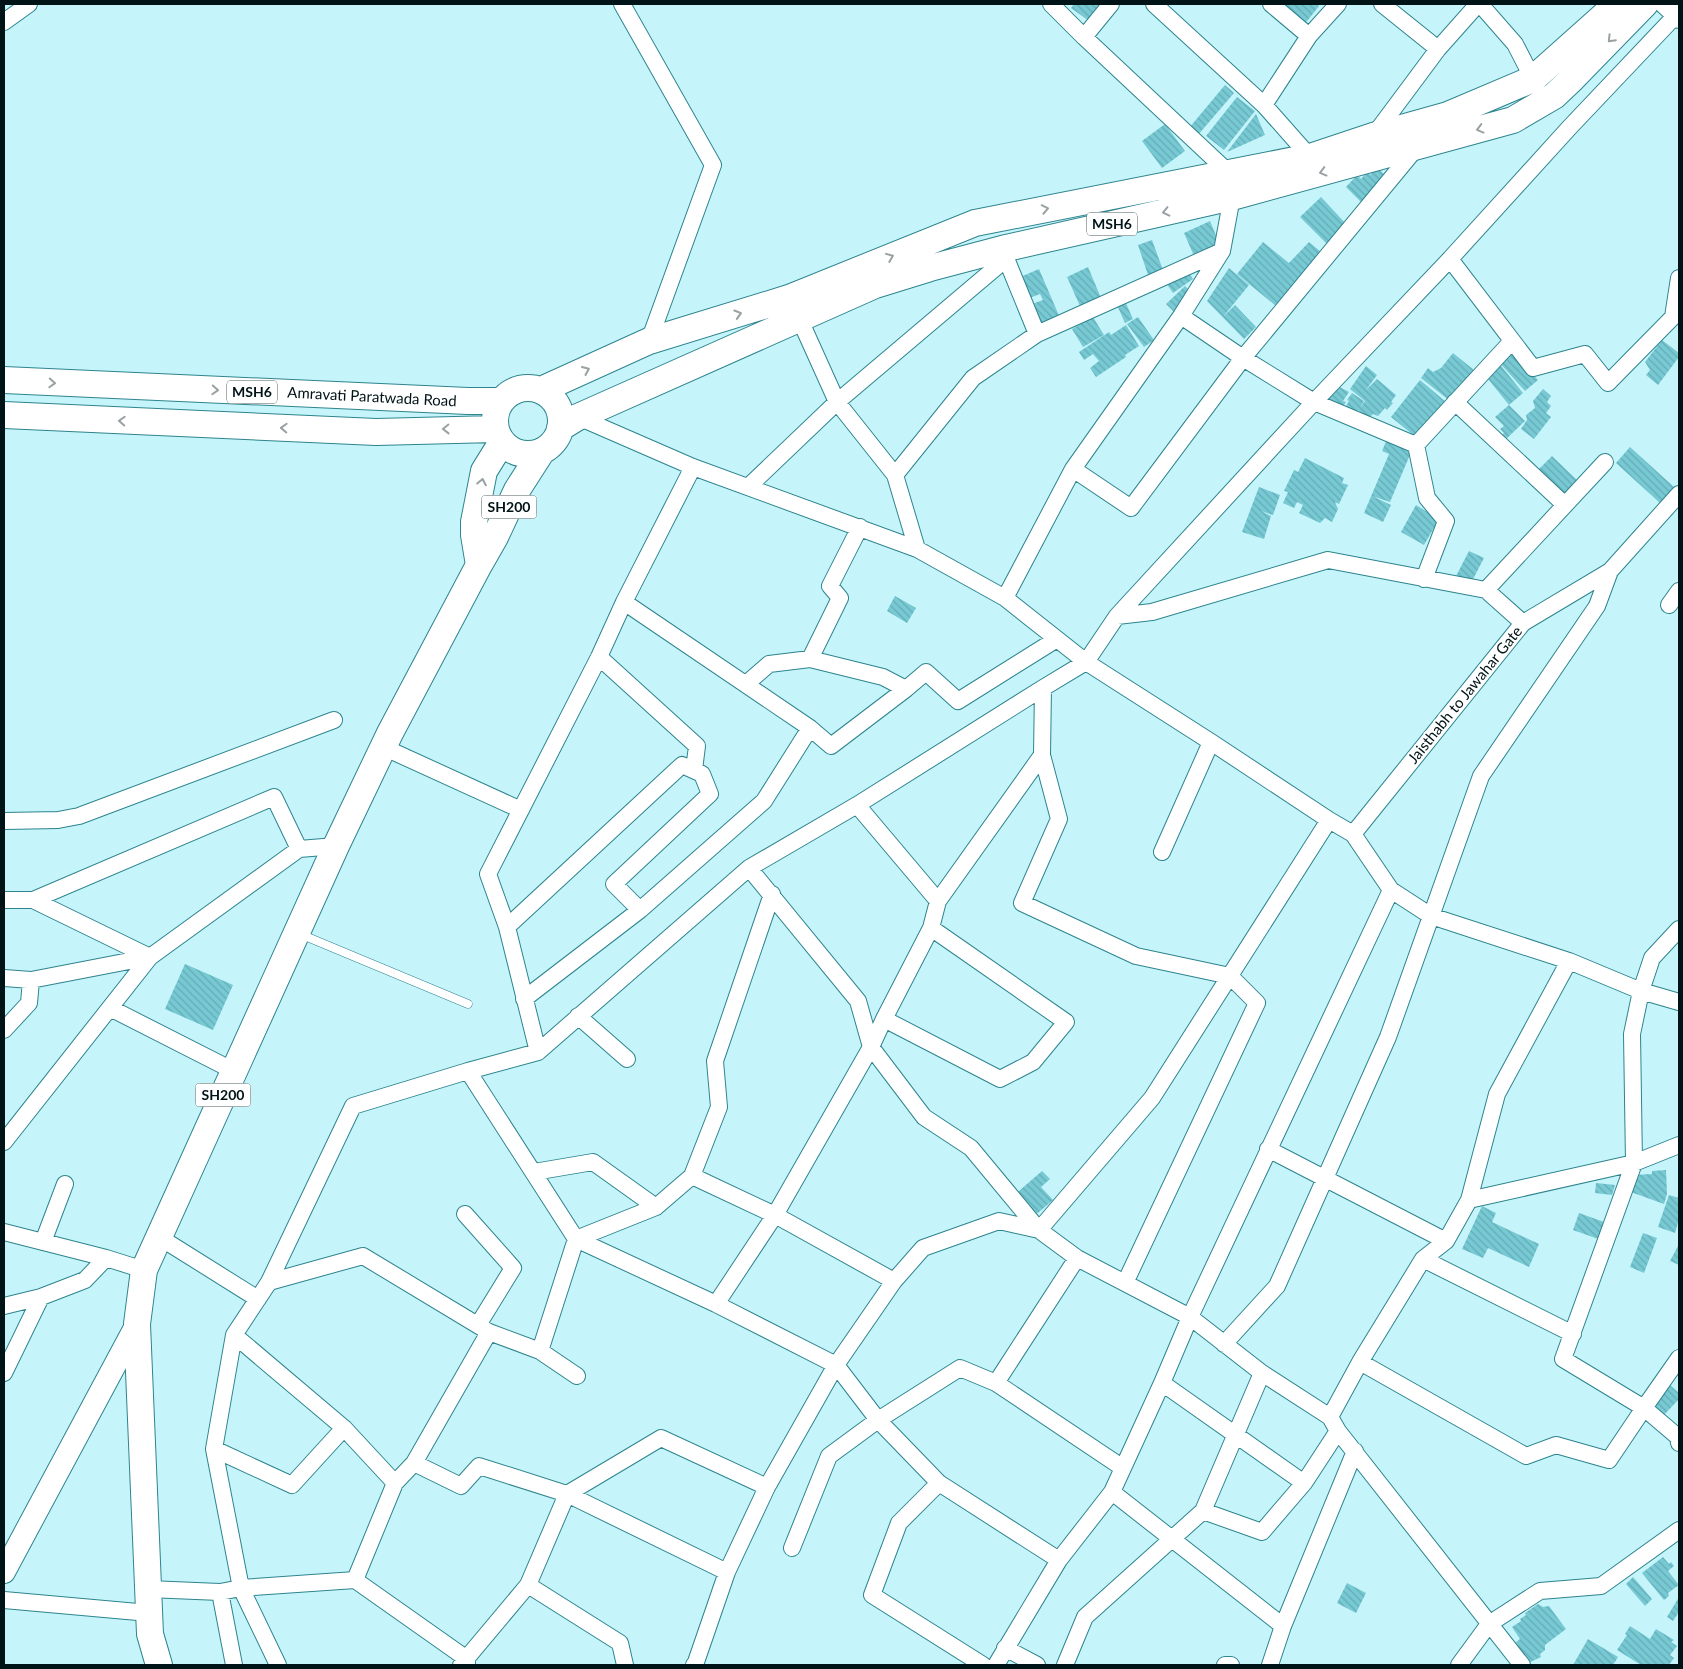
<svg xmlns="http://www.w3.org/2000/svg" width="1683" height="1669" viewBox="0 0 1683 1669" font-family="Lato,sans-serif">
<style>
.building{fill:url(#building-back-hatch)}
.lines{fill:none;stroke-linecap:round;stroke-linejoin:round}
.lane-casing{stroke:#2d848e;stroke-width:9}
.street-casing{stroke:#2d848e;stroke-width:18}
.secondary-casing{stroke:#2d848e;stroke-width:24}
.primary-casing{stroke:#2d848e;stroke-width:28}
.lane{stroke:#fff;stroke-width:8}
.street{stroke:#fff;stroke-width:16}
.secondary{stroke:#fff;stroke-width:22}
.primary{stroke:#fff;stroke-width:26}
.oneway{stroke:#99a1a2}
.labels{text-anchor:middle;stroke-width:4;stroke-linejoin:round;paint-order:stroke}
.shield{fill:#fff;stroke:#4c5a5c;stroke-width:1}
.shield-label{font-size:14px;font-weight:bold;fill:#001316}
.street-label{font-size:15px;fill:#001316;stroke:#fff}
</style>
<defs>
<pattern id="building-back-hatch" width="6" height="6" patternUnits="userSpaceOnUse" patternTransform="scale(1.25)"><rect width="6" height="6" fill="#77c9d4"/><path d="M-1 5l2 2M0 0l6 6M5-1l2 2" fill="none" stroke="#65acb5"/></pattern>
</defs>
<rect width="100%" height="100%" fill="#c5f5fb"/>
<path class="building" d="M1074,4H1102L1089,21L1071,8Z
M1284,4H1316L1319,6L1304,25L1282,7Z
M1225,85L1234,93L1198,135L1189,128Z
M1237,97L1255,111L1224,150L1206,136Z
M1256,114L1265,135L1227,152Z
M1165,124L1185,151L1162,168L1142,141Z
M1377,167L1387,177L1362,203L1346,187L1357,175L1361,179L1367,172L1370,175Z
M1321,197L1348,226L1328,245L1300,217Z
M1210,221L1220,245L1194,256L1184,233Z
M1152,240L1163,270L1148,275L1138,245Z
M1263,242L1289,263L1309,242L1321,252L1276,306L1237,274Z
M1088,267L1101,298L1080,306L1067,277Z
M1229,268L1249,285L1223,317L1235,305L1256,327L1244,339L1207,301Z
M1039,269L1060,318L1039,327L1029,305L1043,300L1040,294L1027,299L1018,278Z
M1186,269L1193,279L1173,293L1166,283Z
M1185,286L1193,294L1174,312L1166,304Z
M1125,301L1133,319L1125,323L1117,305Z
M1093,317L1104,335L1083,347L1072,329Z
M1138,317L1154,340L1144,347L1127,324Z
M1126,325L1139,346L1125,355L1126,357L1096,377L1090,368L1099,361L1093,354L1084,360L1079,352L1109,332L1111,335Z
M1662,340L1679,353V357L1658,385L1646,375L1650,370L1645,362Z
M1511,349L1538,380L1525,391L1498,361Z
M1453,353L1474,370L1450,401L1421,378L1428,368L1433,372L1441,368Z
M1498,362L1523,393L1509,405L1484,374Z
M1366,366L1377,375L1366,390L1377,379L1396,395L1391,402L1393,403L1387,410L1385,408L1378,416L1373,414L1368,419L1358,410L1353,418L1343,411L1349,401L1347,400L1352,393L1364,401L1360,408L1365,401L1350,389Z
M1420,380L1446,402L1417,438L1391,417Z
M1336,385L1349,392L1343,401L1346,402L1341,410L1327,401Z
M1543,389L1551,396L1547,402L1551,406L1546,413L1551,417L1534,439L1521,429L1527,420L1526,415L1535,408L1533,401Z
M1509,405L1525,421L1504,441L1500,437L1504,433L1500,429L1504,426L1495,417Z
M1387,439L1412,450L1390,502L1372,496L1391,505L1383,522L1364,513L1389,454L1382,451Z
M1630,447L1674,487L1660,503L1616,463Z
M1552,456L1579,482L1564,499L1536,472Z
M1305,458L1344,478L1342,483L1348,485L1339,504L1335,502L1338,509L1332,522L1325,518L1320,523L1299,513L1303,505L1297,502L1294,508L1283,503L1288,492L1284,491L1294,470L1298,472Z
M1259,487L1280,495L1273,515L1261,511L1271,516L1264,539L1242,532Z
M1416,505L1439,519L1424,545L1401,532Z
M1469,551L1484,558L1470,585L1455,578Z
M895,596L916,608L907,623L887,611Z
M185,964L233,985L213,1030L165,1009Z
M1666,1170L1667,1194L1664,1204L1628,1191L1634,1175L1652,1174V1171Z
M1042,1171L1050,1179L1041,1187L1053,1200L1032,1218L1013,1196Z
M1596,1183L1615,1185L1612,1195L1595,1193Z
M1669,1195L1679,1198V1219L1675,1233L1658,1227Z
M1482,1206L1496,1213L1492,1222L1539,1244L1529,1267L1488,1248L1483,1258L1462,1249Z
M1579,1213L1607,1223L1601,1240L1573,1230Z
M1643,1233L1657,1238L1644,1273L1630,1267Z
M1679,1244V1265L1670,1261Z
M1670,1385L1679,1393V1399L1664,1415L1652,1404Z
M1663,1557L1669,1564L1671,1562L1674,1566L1668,1571L1679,1585L1668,1593L1669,1596L1664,1600L1642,1573Z
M1633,1577L1652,1599L1645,1606L1626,1584Z
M1347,1583L1366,1593L1356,1613L1337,1603Z
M1679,1597V1612L1673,1621L1667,1617Z
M1538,1604L1543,1607L1549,1606L1566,1629L1545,1645V1650L1540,1654L1541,1657L1528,1663L1516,1642L1520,1639L1512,1627L1521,1621L1520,1619L1526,1615L1525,1613Z
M1630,1626L1650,1639L1656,1629L1674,1640L1671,1642L1677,1646L1670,1655L1674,1658L1669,1665H1641L1617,1650L1627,1635L1625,1634Z
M1588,1639L1618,1657L1613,1665H1573Z"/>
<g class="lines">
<g class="lane-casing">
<path id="lane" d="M300,934L468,1004"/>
</g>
<g class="street-casing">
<path id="street" d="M622,4L713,165L649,341
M1154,4L1264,105L1310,157
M1271,4L1309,36
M1382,4L1438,49
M1480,4L1515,44L1533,79
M1662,4L1679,20
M4,22L29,4
M1084,37L1111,4
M1264,105L1309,36L1338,4
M1374,135L1438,49L1478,4
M1003,251L1037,334
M1450,259L1533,368L1585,354L1608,383L1673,317L1679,278
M796,311L837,402L895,475L917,549
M1181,316L1243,358L1314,402L1416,445L1512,341
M1455,402L1565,505
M578,417L693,467L917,549L1005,598L1086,662L1211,742L1329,820L1353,834L1391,890L1190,1317L1162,1383L1112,1492L1059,1560L996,1665
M1416,445L1427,498L1446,521L1424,579
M1073,469L1131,508L1243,358L1418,146
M895,475L973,378L1037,334L1222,251
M748,487L837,402L1006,259
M1486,590L1605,462
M1005,598L1073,469L1181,316L1222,251L1232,197L1228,172L1084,37L1051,4
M624,602L810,728L831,746L906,689
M1669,605L1679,591
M1117,616L1152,612L1328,560L1486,590L1523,623
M599,657L697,746L694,770
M810,659L840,598L830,586L860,527
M746,684L769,664L810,659L883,677L906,689L926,672L958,701L1057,639
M383,747L521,810
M1042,755L1059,819L1022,903L1136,956L1230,976L1257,1003L1125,1283
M857,805L938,901
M4,821L58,820L79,816L334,720
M1353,834L1523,623L1610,571L1679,494
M1162,852L1211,742
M749,868L858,1001L871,1047L924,1117L971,1148L1039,1230L1152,1098L1329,820
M1391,890L1431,916L1569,961L1641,991L1679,1002
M4,900H33L150,957
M33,900L274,797L299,849
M507,927L682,765L702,774L710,794L614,884L640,910
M4,978L31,980L150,957
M524,999L640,910L764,801L810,728
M110,1008L234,1071
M578,1016L627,1059
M884,1019L1000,1079L1033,1062L1066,1022L931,928
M4,1030L29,1003L31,980
M538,1052L507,927L488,874L599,657L624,602L693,467
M468,1071L576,1239L716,1304L836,1365L878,1420L939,1483L899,1523L872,1595L983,1665
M4,1142L150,957L299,849L336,846
M1268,1149L1446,1241
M534,1172L593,1162L656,1207
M692,1176L775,1215L894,1281
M1469,1200L1497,1094L1569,961
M465,1214L513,1268L478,1325
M4,1232L106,1258L144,1270
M159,1237L258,1299
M43,1242L65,1184
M1423,1259L1573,1334
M269,1282L363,1256L489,1332L540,1351L577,1376
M716,1304L775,1215L871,1047L884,1019L931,928L938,901L1042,755L1043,688
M4,1306L41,1297L85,1280L106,1258
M234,1335L344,1428L395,1483
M1224,1344L1277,1286L1388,1037L1481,776L1597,606L1610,571
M540,1351L576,1239L656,1207L692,1176L719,1107L715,1061L772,894
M1679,1358L1644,1408L1678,1437L1679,1443
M1360,1362L1526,1456L1556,1445L1609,1460L1644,1408L1563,1359L1634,1163L1632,1034L1641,991L1652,958L1679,929
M4,1373L41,1297
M1262,1373L1203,1511L1262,1532L1304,1483L1338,1431
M996,1383L1077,1258
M1162,1383L1304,1483
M1330,1417L1360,1362L1423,1259L1446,1241L1469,1200L1634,1163L1679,1145
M214,1449L292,1485L344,1428
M414,1463L461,1486L479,1466L567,1494L727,1572
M939,1483L1059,1560
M1112,1492L1283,1626
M792,1548L829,1456L878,1420L960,1368L996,1383L1123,1468
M355,1580L467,1659V1665
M528,1585L620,1643L625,1665
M148,1589L220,1592L241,1588L355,1580L395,1483L414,1463L489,1332
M220,1592L234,1665
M4,1600L149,1613
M1005,1648L1037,1665
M278,1665L241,1588L214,1449L234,1335L269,1282L353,1106L468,1071L538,1052L749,868L857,805L1043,688L1086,662L1117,616L1314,402L1450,259L1569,128L1679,12
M461,1665L528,1585L567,1494L661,1438L767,1487
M694,1665L696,1662L727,1572L767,1487L836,1365L894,1281L923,1248L999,1221L1039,1230L1077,1258L1190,1317L1262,1373L1330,1417L1338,1431L1522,1665
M1065,1665L1085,1617L1203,1511
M1225,1665H1231
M1270,1665L1283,1626L1355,1451
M1459,1665L1489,1624L1540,1591L1601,1586L1679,1530"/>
</g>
<g class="secondary-casing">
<path id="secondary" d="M4,1572L137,1324"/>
</g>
<g class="primary-casing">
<path id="primary" d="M4,380L468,401H501
M495 421a33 33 0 1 1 66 0a33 33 0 1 1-66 0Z
M541,390L649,341L789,298L975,223L1310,157L1373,136L1448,115L1533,79L1617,4
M4,415L376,432L495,429
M560,428L578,417L875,285L930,268L1002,249L1232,197L1513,120L1554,96L1572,79L1645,4
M479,565L474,535V522L484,471L502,442
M159,1665L150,1634L137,1324L144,1270L336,846L390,733L479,565L495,537L517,490L542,451"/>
</g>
<use href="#lane" class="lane"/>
<use href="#street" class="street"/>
<use href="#secondary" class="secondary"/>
<use href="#primary" class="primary"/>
</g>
<defs><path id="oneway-chevron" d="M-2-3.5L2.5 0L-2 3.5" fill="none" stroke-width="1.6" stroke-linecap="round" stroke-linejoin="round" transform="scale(1.25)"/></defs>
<g class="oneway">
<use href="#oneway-chevron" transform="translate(1611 39) rotate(134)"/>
<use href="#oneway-chevron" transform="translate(1480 129) rotate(165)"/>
<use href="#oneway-chevron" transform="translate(1323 172) rotate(165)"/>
<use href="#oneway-chevron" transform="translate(1045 209) rotate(-11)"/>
<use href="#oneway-chevron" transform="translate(1166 212) rotate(167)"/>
<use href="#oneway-chevron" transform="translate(890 257) rotate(-22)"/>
<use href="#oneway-chevron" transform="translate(738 314) rotate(-17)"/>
<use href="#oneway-chevron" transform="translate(586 370) rotate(-24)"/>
<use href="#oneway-chevron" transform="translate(52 383) rotate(3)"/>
<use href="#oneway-chevron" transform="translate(215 390) rotate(3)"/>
<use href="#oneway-chevron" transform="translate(122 421) rotate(-177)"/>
<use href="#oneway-chevron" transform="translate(284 428) rotate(-178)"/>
<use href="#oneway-chevron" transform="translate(446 429) rotate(179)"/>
<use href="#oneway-chevron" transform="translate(482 482) rotate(-79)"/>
</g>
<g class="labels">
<g class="shield">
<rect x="1087" y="212.5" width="50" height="23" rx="4"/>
<rect x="227" y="380.5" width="50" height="23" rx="4"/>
<rect x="481.5" y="495.5" width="55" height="23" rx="4"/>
<rect x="195.5" y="1083.5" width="55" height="23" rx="4"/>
</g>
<g class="shield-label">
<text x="1112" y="229">MSH6</text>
<text x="252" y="397">MSH6</text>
<text x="509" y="512">SH200</text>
<text x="223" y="1100">SH200</text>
</g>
<g class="street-label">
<text transform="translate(372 397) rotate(3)" y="5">Amravati Paratwada Road</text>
<text transform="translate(1465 695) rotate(-51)" y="5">Jaisthabh to Jawahar Gate</text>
</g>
</g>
<rect width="1683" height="1669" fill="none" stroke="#001316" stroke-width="10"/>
</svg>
